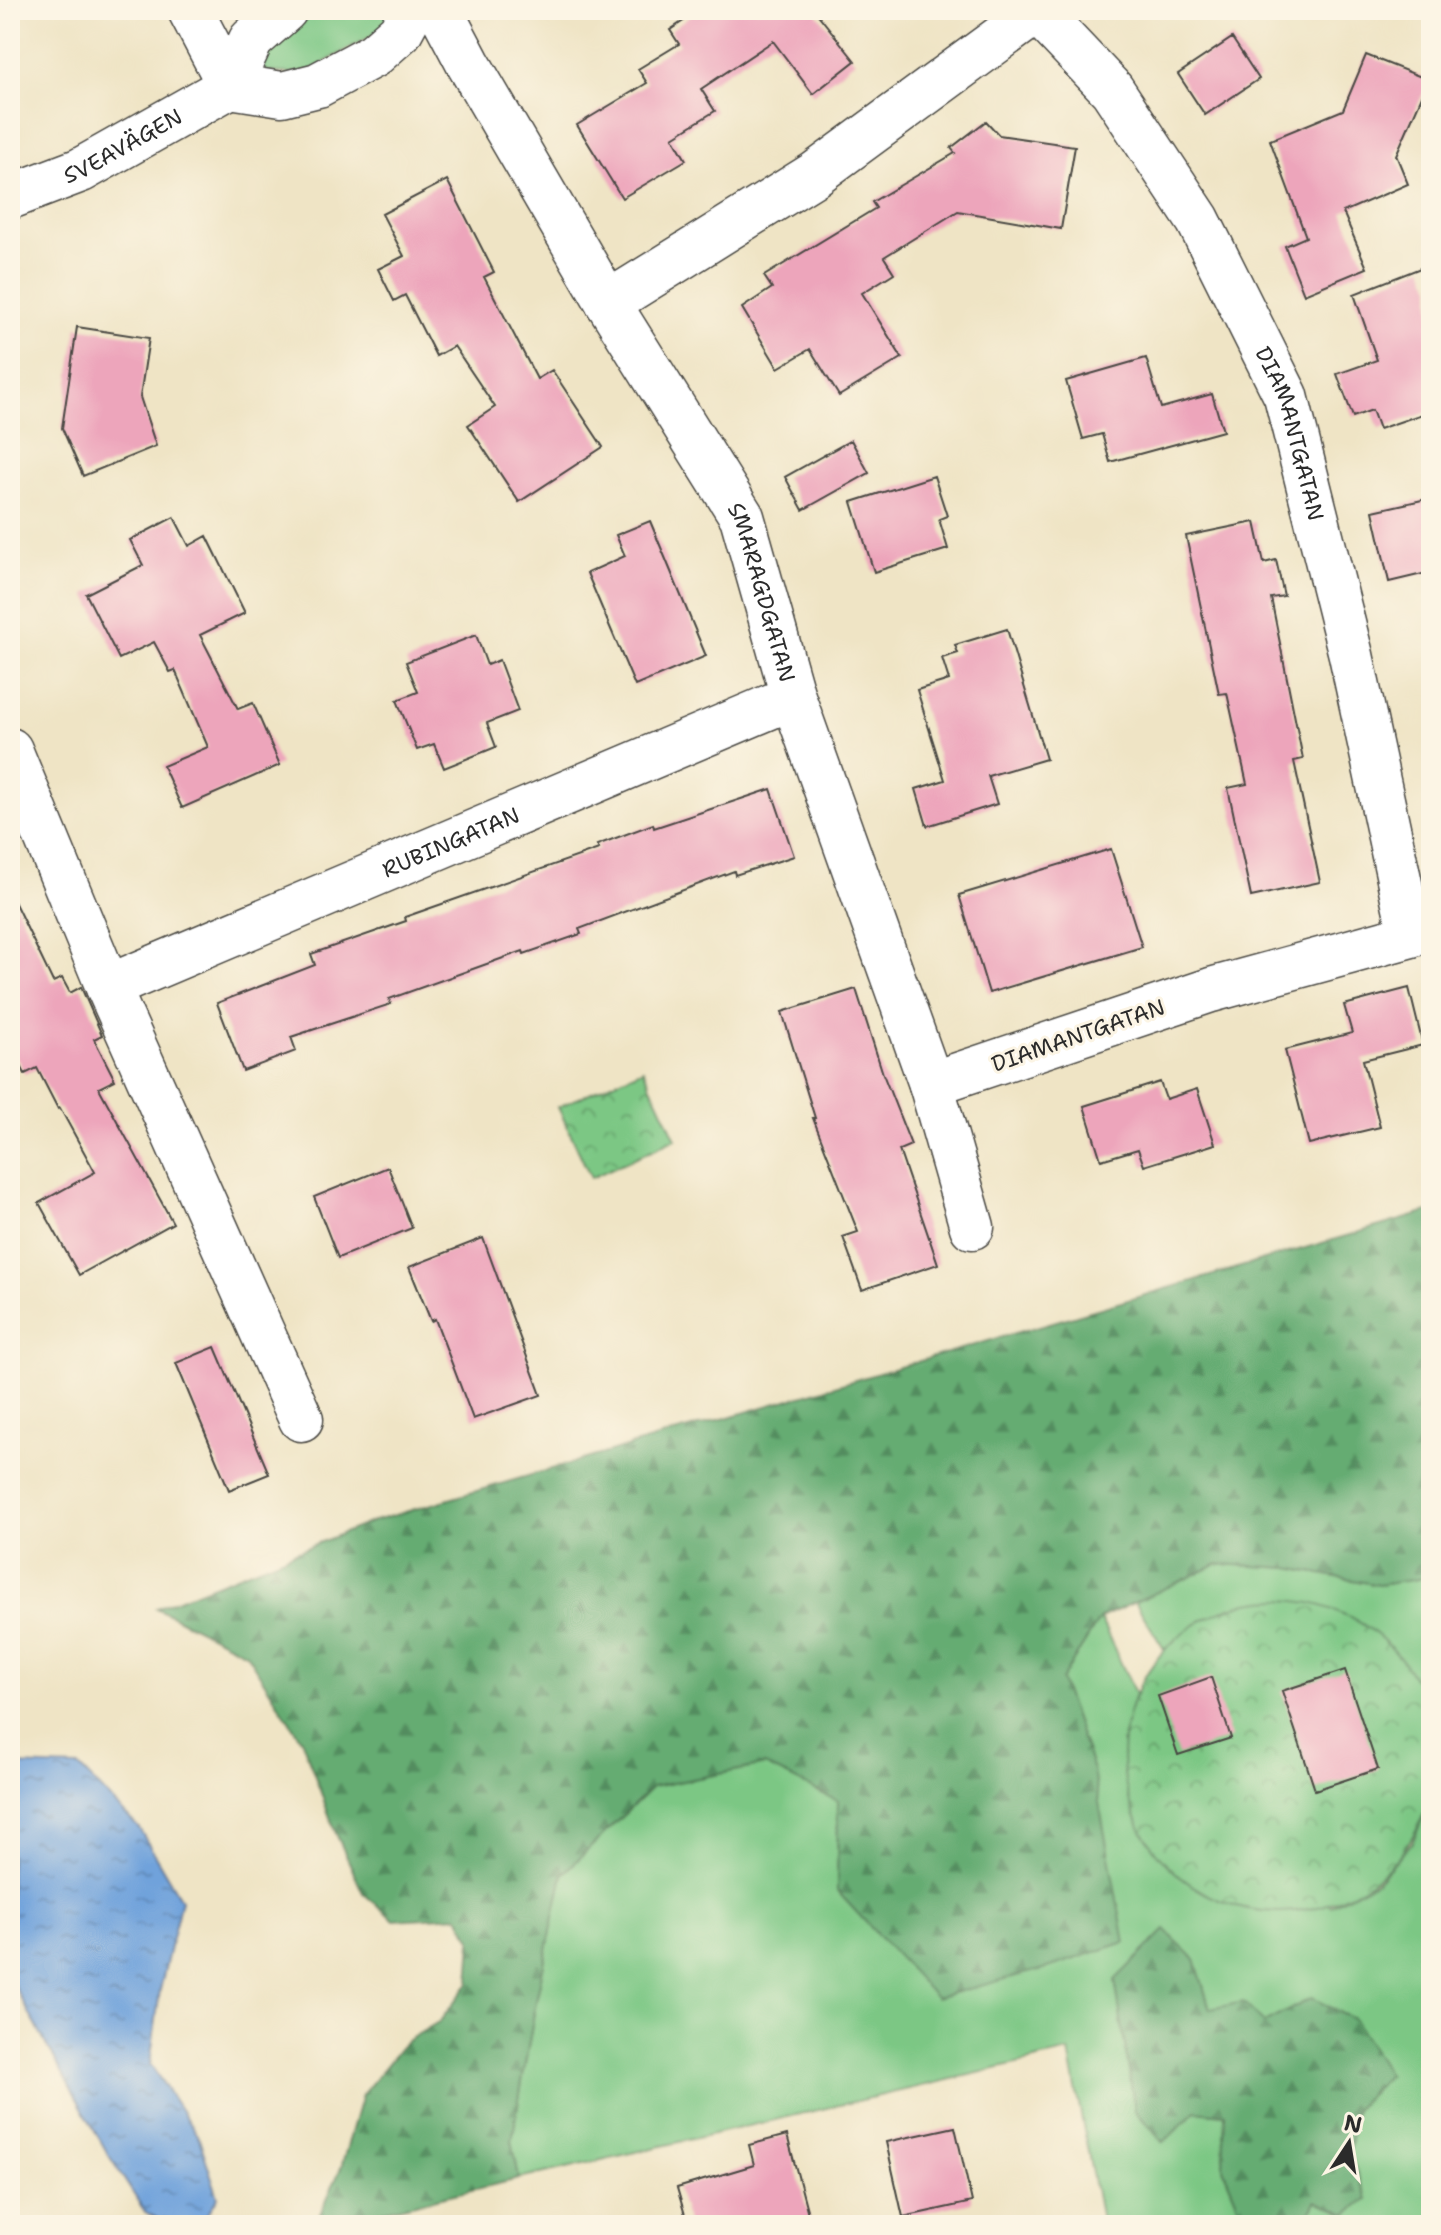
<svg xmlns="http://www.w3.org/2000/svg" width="1441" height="2235" viewBox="0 0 1441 2235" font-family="'Shantell Sans',sans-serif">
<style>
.grass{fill:#7cc784;stroke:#547958;stroke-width:2}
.forest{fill:url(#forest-firs);stroke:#486c4e;stroke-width:2}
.park{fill:url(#park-crowns);stroke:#547958;stroke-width:2}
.water{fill:url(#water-ripples);stroke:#4e6683;stroke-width:2}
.building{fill:#eda5bb}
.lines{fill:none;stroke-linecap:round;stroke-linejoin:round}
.minor-casing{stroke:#484742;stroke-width:47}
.minor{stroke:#fff;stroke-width:44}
.labels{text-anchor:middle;stroke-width:6;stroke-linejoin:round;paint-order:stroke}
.street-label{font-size:22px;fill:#2b2b2b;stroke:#fcf5e5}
</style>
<defs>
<pattern id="forest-firs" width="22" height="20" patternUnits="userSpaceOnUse" patternTransform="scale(2)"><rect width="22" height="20" fill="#65ac72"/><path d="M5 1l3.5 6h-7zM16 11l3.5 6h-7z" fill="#538c5e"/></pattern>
<pattern id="park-crowns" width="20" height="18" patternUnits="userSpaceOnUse" patternTransform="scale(2)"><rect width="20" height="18" fill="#7cc784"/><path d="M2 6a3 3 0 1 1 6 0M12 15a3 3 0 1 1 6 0" fill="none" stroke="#66a26c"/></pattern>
<pattern id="water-ripples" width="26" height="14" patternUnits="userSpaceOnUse" patternTransform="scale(2)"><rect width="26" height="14" fill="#70a2db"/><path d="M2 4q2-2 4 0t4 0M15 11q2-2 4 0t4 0" fill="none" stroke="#5c84b2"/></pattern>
</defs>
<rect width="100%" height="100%" fill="#fcf5e5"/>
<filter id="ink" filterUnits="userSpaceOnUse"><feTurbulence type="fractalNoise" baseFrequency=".0125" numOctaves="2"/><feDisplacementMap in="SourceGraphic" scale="16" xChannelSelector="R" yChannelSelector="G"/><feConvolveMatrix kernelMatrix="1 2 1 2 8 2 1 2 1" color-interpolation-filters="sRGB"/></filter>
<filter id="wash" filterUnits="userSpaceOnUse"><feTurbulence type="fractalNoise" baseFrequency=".006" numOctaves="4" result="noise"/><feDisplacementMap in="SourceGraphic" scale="32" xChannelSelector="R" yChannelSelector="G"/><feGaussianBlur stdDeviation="1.8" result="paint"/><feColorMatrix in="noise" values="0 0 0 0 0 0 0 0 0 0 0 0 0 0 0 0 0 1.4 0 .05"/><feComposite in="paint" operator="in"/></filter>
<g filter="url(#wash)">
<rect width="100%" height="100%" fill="#efe4c5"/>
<path class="grass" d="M324,10H394L380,31L304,74L264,72L262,68L277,35Z
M1218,1564L1289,1568L1379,1585L1431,1577V1719L1425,1693L1205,1618L1164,1649L1135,1602Z
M1100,1618L1135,1693L1122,1743L1331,1906L1377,1881L1412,1843L1431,1800V2225H1304L1316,2201L1367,2199L1349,2153L1355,2109L1388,2075L1264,2023L1210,2009L1195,1959L1115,1980L1123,2026L1196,2111L1225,2114L1223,2168L1240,2209L1235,2225H1102L1069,2052L519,2179L512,2140L536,2001L563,1874L652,1787L765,1765L838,1801L837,1891L1093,1770L1061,1680Z"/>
<path class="forest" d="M1431,1211V1577L1379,1585L1289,1568L1218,1564L1100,1618L1061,1680L1093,1770L1125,1942L1054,1966L936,1998L837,1891L838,1801L765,1765L652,1787L563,1874L536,2001L512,2140L519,2179L342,2220L343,2225H315L341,2168L362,2095L405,2042L440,2021L469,1983L472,1940L459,1916L394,1920L363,1893L335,1831L302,1741L246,1653L156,1608L371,1522Z
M1165,1930L1195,1959L1210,2009L1243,2002L1264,2023L1312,1998L1353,2019L1388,2075L1355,2109L1349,2153L1367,2199L1347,2214L1316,2201L1304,2225H1235L1240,2209L1223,2168L1225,2114L1196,2111L1164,2142L1135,2111L1115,1980Z"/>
<path class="park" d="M643,1069L676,1139L591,1178L558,1107Z
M1123 1756a156 156 0 1 1 312 0a156 156 0 1 1-312 0Z"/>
<path class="water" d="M10,1765L79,1767L139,1828L181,1900L160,1990L150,2064L199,2138L218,2197L201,2225H170L145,2212L108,2154L10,1979Z"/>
<g id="blocks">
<path class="building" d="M700,10H819L816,12L855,61L813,94L773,41L701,89L715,111L673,137L686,160L622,198L577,125L647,83L638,69L679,44L670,30Z
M1232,38L1259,79L1205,115L1178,74Z
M1366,55L1429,80L1396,155L1408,184L1343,212L1367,268L1304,294L1285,246L1306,237L1270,140L1343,110Z
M986,121L999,135L1075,146L1061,229L958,211L884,257L894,273L862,293L902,358L839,396L810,349L778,368L742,308L772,288L764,276L876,208L872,202L955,153L951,148Z
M447,180L494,272L484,277L537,379L552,370L603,447L519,502L468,425L495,407L454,346L436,356L405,295L394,301L378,269L404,256L382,214Z
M1423,267L1431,287V411L1379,429L1372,410L1353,417L1337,374L1377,360L1354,294Z
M77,327L149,338L140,397L156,446L83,476L62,428Z
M1146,358L1161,408L1212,394L1223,431L1110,462L1102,434L1083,439L1066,381Z
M851,440L869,473L803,510L785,477Z
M934,476L947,516L939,519L948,549L874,572L852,502Z
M1431,498V572L1389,582L1373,511Z
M174,517L189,546L207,536L245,613L200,635L238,709L253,703L280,765L182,808L163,766L208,747L175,670L170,672L154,642L119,659L86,594L143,565L130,540Z
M650,521L706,656L635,686L587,573L625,556L616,535Z
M1255,522L1264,563L1276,560L1284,596L1271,598L1303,759L1294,761L1320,882L1251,897L1228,788L1247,784L1227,693L1219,694L1186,536Z
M1007,629L1046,759L988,776L997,804L927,826L916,789L945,780L917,690L949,680L942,658L958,653L955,645Z
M476,635L487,665L499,660L518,711L487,723L496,747L444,768L434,744L417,750L397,700L418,692L406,662Z
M771,789L794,856L735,875L734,871L579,929L581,934L524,954L523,951L389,999L391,1004L291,1037L296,1051L243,1071L217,1003L315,965L311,954L406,921L405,917L599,849L597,845L653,824L654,828Z
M1111,849L1142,947L989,993L959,895Z
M10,893L53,982L62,978L70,993L81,987L102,1035L94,1039L115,1080L99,1088L173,1223L79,1275L39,1203L95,1172L60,1108L58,1109L37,1068L25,1074L10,1044Z
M1409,988L1423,1045L1363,1060L1380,1127L1309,1144L1285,1050L1352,1033L1344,1005Z
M856,989L883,1074L911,1145L899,1150L938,1264L862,1290L843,1237L858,1232L813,1118H815L782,1012Z
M1160,1082L1166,1099L1197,1089L1215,1144L1144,1166L1138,1149L1101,1160L1084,1106Z
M388,1167L412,1228L338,1258L314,1197Z
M483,1238L541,1395L473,1419L435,1319L431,1321L409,1267Z
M215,1347L269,1474L229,1490L176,1363Z
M1345,1670L1378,1769L1315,1790L1282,1691Z
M1211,1677L1231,1738L1178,1755L1158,1696Z
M955,2127L972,2202L903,2217L886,2142Z
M787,2135L811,2225H688L677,2188L754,2165L749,2145Z"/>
</g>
</g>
<g filter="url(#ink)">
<use href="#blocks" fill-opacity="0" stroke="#484742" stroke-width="2"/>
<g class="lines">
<g class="minor-casing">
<g id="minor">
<path d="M190,10L230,86"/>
<path id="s1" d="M440,10L468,63L608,303L742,517L793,697L931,1084L972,1227"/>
<path d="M230,86L282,94L318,85L374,55L400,32L412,10"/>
<path id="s2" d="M10,197L81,170L230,86L251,40L285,10"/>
<path id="s3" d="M608,303L815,174L1037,11L1112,90L1198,220L1286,396L1351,655L1411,935L1211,990L931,1084"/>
<path d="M10,750L108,987L301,1419"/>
<path id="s4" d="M108,987L793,697"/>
</g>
</g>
<use href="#minor" class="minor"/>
</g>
</g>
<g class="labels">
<g class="street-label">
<text dy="8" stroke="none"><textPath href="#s2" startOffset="124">SVEAVÄGEN</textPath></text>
<text dy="8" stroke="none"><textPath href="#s3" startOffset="1018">DIAMANTGATAN</textPath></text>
<text dy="8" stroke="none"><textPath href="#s1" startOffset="668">SMARAGDGATAN</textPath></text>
<text dy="8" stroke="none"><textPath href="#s4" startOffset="372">RUBINGATAN</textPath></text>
<text transform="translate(1078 1035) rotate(-19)" y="8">DIAMANTGATAN</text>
</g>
</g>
<rect width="1441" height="2235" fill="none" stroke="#fcf5e5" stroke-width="40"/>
<g transform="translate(1349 2143) rotate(12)" stroke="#fcf5e5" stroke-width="6" paint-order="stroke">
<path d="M0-6L14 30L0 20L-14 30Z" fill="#2b2b2b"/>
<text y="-12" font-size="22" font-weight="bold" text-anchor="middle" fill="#2b2b2b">N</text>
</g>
</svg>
